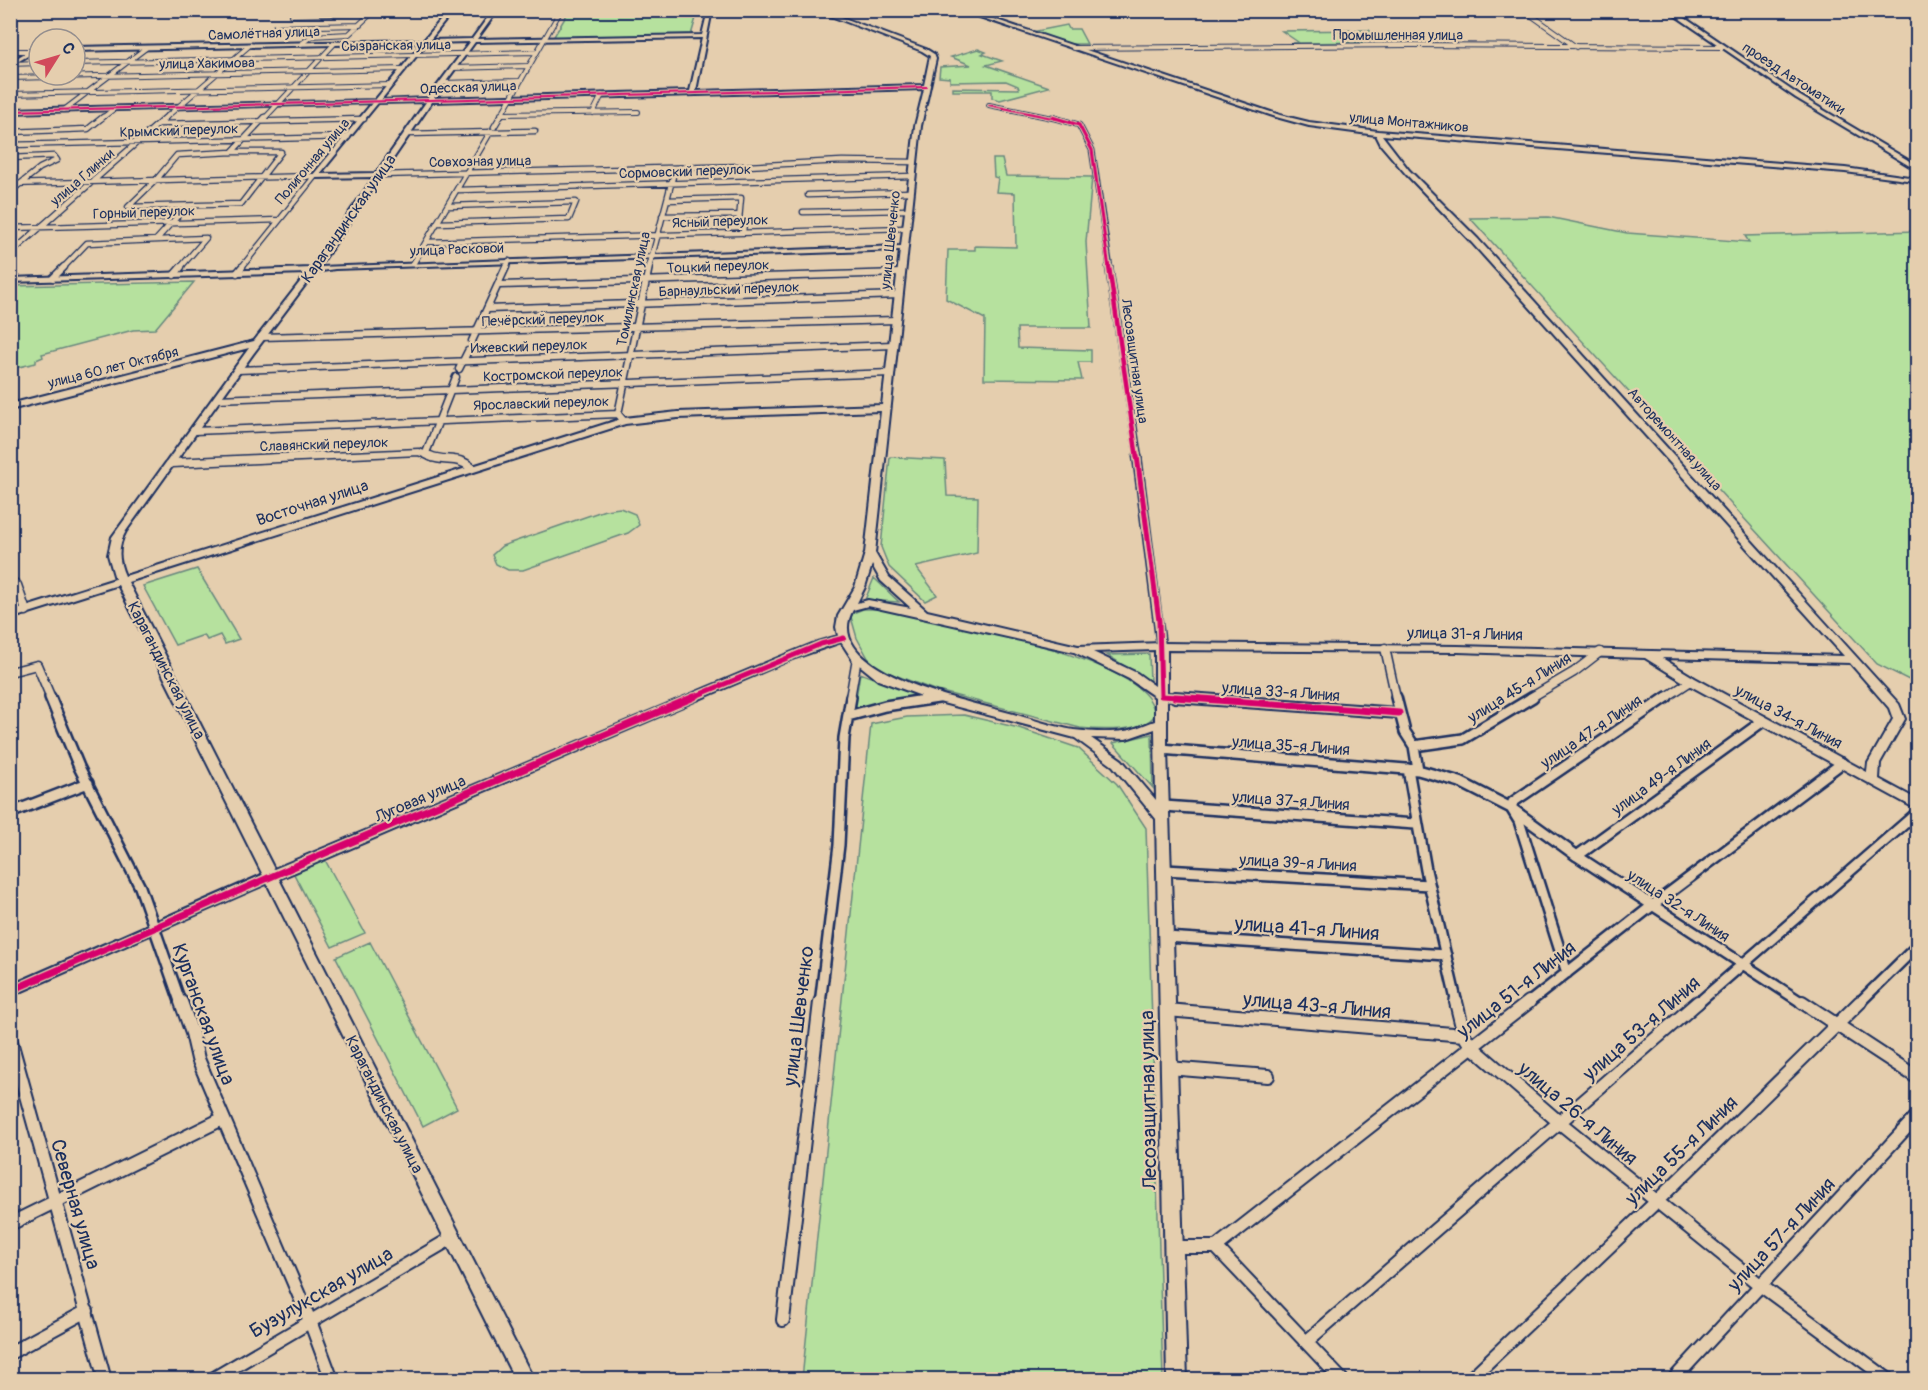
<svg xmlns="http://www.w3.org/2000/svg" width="1928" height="1390" viewBox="0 0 1928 1390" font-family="Pangolin,sans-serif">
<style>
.green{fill:#b6e19e;stroke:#68887e;stroke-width:1.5}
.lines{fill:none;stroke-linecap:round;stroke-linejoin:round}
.street-far5-casing{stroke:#1b2f5e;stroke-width:6}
.street-far4-casing{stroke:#1b2f5e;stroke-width:7}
.street-far3-casing{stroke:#1b2f5e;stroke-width:9}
.street-far2-casing{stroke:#1b2f5e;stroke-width:11}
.street-far1-casing{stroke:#1b2f5e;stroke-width:14}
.street-casing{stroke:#1b2f5e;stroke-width:16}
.secondary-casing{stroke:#1b2f5e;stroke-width:4}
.street-far5{stroke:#e5ceae;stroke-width:4}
.street-far4{stroke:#e5ceae;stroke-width:4.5}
.street-far3{stroke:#e5ceae;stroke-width:6}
.street-far2{stroke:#e5ceae;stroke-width:8}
.street-far1{stroke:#e5ceae;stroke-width:9}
.street{stroke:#e5ceae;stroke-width:12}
.secondary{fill:#e5ceae;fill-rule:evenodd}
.cycleway-far4-casing{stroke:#e5ceae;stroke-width:4}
.cycleway-far3-casing{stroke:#e5ceae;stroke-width:5}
.cycleway-far2-casing{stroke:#e5ceae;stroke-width:8}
.cycleway-far1-casing{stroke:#e5ceae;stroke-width:8}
.cycleway-casing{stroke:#e5ceae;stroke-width:10}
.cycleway-far4{stroke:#d6006c;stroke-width:2}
.cycleway-far3{stroke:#d6006c;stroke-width:3}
.cycleway-far2{stroke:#d6006c;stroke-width:4.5}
.cycleway-far1{stroke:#d6006c;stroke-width:5}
.cycleway{stroke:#d6006c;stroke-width:7}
.labels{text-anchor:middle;stroke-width:4.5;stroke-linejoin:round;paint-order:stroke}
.far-street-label{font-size:14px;fill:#1b2f5e;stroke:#e5ceae}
.street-label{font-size:16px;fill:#1b2f5e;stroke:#e5ceae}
.near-street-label{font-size:20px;fill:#1b2f5e;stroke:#e5ceae}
</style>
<rect width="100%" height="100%" fill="#e5ceae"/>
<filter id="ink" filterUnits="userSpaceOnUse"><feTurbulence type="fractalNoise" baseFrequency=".0167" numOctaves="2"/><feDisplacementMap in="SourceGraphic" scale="12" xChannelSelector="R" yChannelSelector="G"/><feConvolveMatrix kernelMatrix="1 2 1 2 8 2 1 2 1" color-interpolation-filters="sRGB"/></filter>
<g filter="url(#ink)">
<path class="green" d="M569,11H679L678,14H691L690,18H696L691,35L553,38Z
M1067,25L1069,29H1079L1087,44H1067L1032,32Z
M1369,30L1382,42L1293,43L1298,42L1282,31Z
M978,49L986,52L982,54L1002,61L986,65L1049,87L1000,100L992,98V91H953V88L1019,89L1018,86L1006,81L950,82V78L939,77L940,67L971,65L951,57Z
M993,159H1002L1006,176L1092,177L1086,242L1091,328H1017L1018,348L1091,350V362H1078L1082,380L984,379L985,319L946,299L948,250H975V246L1016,247L1015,193L996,192L998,178L994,177Z
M1548,217L1627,233L1749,242L1745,236L1917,231V684L1877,664L1470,218Z
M194,282L155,329L133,330L42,354L43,357L36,360V363L11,369V286Z
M890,457L945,460L947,496L978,497L977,553L916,567L937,595L925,601L889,567L881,547Z
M620,508L635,514L639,525L628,533L523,570H508L496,564L492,555L502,546L605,510Z
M197,569L239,639L225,644L220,635L207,640L204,635L175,645L143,586Z
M874,578L899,602L865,600Z
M863,609H879C925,619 1159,657 1154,716C1143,733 1097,730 1080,728L934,690L879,669L868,658L857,638L851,617L853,613Z
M1149,654L1150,682L1107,655Z
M860,673L918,695L854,711Z
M964,715L1019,728L1078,748L1117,784L1146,828L1163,1379H802L871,724L907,717Z
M1152,734L1153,788L1113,743Z
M325,860L365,933L332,947L294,874Z
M370,942L457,1108L423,1126L336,957Z"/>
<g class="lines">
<g class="street-far5-casing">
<path id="street-far5" d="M1524,10L1576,47
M292,15L372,13
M275,27L360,25
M301,44L312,36L349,34L375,10
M1073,48L1412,45L1723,47
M10,51H32
M75,63L537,52
M10,64L39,63
M453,68L528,66
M10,78L404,69
M442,83L519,81
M10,94L391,85
M989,105L1057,119
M64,110L146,48
M593,113L602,95
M501,114L638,112
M101,119L115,108
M164,119L250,45
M264,119L335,43
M499,119L561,10"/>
</g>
<g class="street-far4-casing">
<path id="street-far4" d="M1052,117L1079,125L1092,150L1110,268
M159,124L364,119
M494,127L500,117
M10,132L88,129L103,117
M406,134L535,131
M10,145L348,137
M232,152H281L241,204L128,207L156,180L177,155Z
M232,152L265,117
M10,158L54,156L57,160L40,168L10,192
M378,175L747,166L842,161L913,162
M10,184L315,176
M459,190L912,176
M808,195L910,192
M667,200L741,198L739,220L744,222L743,232
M803,212L908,210
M662,216L739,215
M439,223L569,219L576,202L449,206
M10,228L279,220
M156,240L186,207
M427,242L906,228
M10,254L166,117
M413,264L491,131
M63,268L87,243L206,238L180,268
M241,268L315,176
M506,268L509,261
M649,268L675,169"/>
</g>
<g class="street-far3-casing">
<path id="street-far3" d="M1109,267L1138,458
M237,273L242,267
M174,275L181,267
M53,278L64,267
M499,285L901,273
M488,309L899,295
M261,337L897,320
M472,341L506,267
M459,369L468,351
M238,370L893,345
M217,399L890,373
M618,414L649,267
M194,431L618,414L624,421
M426,453L456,377
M287,458L419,452L433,458"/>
</g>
<g class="street-far2-casing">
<path id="street-far2" d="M430,456C446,463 457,455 472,468
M1137,456L1161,646
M172,463L321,456
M10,580L17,585L26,611
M1385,648L1396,698
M10,672L37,665L51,698
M1161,696L1196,698
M850,698L857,658
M935,698H938
M1530,698L1574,672L1600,652
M1665,698L1691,681"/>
</g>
<g class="street-far1-casing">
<path id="street-far1" d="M50,697L79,767L140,887L181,1004
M1175,697L1399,713
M1396,697L1405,732L1414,746L1418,770
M848,716L885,706L938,698
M1414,746L1463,739L1533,697
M1161,749L1418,770L1460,782L1511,808L1577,856L1804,1004
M1408,769L1426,870L1457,1004
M1164,806L1415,824
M10,813L88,783
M1577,856L1763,721
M1165,870L1429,885
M1166,937L1446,955
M1567,973L1519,821L1511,808L1513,802L1667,697
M10,991L272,876
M820,1004L839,845L844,738L851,697
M1527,1004L1653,905L1842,763
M1697,1004L1918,812
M1858,1004L1918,945"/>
</g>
<g class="street-casing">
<path id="street" d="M181,1002L192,1033L198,1059L310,1321L332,1380
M1456,1002L1464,1035L1471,1046L1559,1122L1760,1285L1889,1380
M1802,1002L1918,1078
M1167,1010L1464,1035
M10,1038L105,1380
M1168,1068L1268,1076
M10,1224L222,1119
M1173,1247H1216L1342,1380
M1216,1247L1529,1002
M783,1320L820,1002
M1306,1342L1698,1002
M10,1353L87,1311
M211,1380L452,1238
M1469,1380L1656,1202L1860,1002
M1673,1380L1918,1115"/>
</g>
<g class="secondary-casing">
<path id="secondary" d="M449,10H454L430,40L472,39L493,10H498L477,39L702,35L708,10H712L696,91L924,85L930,56L922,51L815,10H823L926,49L934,54L936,59L921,126L875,553L889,577L927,611L1078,646L1161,643L1458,646L1844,656L1472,243L1405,173L1381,145L1376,135L1309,126L1276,117L959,10H967L1280,115L1309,122L1378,131L1845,168L1916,178V180L1914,181L1845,172L1382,135L1409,170L1478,239L1899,704L1905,719L1880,763L1879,779L1918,800V810L1687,684L1645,658L1458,652L1167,650V749L1187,1380H1167L1156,819L1113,766L1075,738L935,701L878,680L852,659L841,642L795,658L279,879L534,1380H515L118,585L10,619V612L115,579L108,555L112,537L249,348L10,410V404L254,341L307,273L10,282V278L311,268L374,177L315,178L312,176L372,103L10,113V109L375,100L422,43L75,51V47L424,40ZM702,38L690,91L434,98L475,42ZM470,42L428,98L381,100L427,43ZM924,89L915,126L901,246L319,267L432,102ZM426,102L376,173L320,174L378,103ZM900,250L882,405L678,412L624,418L125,576C118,560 117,547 126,531L253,354L315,272L335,269ZM881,411L865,553L855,587L838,616L836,627L838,636L817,642L787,654L274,869L128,582L625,424L678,418ZM872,565L881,581L911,608L868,600L857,603L865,587ZM868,606L1074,652L1129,679L1155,697V721C1145,724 1134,730 1124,731C1109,733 1089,732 1074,730C1050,726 1026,717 1002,711C966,701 819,671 853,610ZM1155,650V686L1137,673L1093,652ZM1662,658L1850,663L1889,708L1893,719L1868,763L1867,772L1695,678ZM1155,729L1156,800L1122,760L1091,738L1126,739Z
M1667,10H1673L1800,96L1918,166V171L1796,98Z
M39,49V53H33L10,66V62L30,50Z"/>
</g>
<use href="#street-far5" class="street-far5"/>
<use href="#street-far4" class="street-far4"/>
<use href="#street-far3" class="street-far3"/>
<use href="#street-far2" class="street-far2"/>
<use href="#street-far1" class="street-far1"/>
<use href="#street" class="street"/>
<use href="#secondary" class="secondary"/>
<g class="cycleway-far4-casing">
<path id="cycleway-far4" d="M989,105L1057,119
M10,111L927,87"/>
</g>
<g class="cycleway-far3-casing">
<path id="cycleway-far3" d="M1052,117L1079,125L1092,150L1109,268"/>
</g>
<g class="cycleway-far2-casing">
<path id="cycleway-far2" d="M1109,267L1137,458"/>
</g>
<g class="cycleway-far1-casing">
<path id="cycleway-far1" d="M1137,456L1159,621L1161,696L1196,698
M691,698L821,644L844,638"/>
</g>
<g class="cycleway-casing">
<path id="cycleway" d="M1175,697L1399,713
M10,991L316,857L694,697"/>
</g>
<use href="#cycleway-far4" class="cycleway-far4"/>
<use href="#cycleway-far3" class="cycleway-far3"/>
<use href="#cycleway-far2" class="cycleway-far2"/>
<use href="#cycleway-far1" class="cycleway-far1"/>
<use href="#cycleway" class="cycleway"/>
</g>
</g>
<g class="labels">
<g class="far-street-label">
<text transform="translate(264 33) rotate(-2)" y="5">Самолётная улица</text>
<text x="1398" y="40">Промышленная улица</text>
<text transform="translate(396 45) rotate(-1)" y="5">Сызранская улица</text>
<text transform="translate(207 63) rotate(-1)" y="5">улица Хакимова</text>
<text transform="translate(1794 78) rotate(33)" y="5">проезд Автоматики</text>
<text transform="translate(468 87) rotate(-2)" y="5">Одесская улица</text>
<text transform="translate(1409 122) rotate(5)" y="5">улица Монтажников</text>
<text transform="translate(179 130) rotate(-2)" y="5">Крымский переулок</text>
<text transform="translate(312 161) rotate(-50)" y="5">Полигонная улица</text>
<text transform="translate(480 161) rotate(-1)" y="5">Совхозная улица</text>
<text transform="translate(685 171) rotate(-2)" y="5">Сормовский переулок</text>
<text transform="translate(82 177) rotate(-41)" y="5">улица Глинки</text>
<text transform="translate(144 212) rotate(-2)" y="5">Горный переулок</text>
<text transform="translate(720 221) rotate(-2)" y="5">Ясный переулок</text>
<text transform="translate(890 240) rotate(-84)" y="5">улица Шевченко</text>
<text transform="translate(457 249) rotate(-2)" y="5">улица Расковой</text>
<text transform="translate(718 266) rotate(-2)" y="5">Тоцкий переулок</text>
<text transform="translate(633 289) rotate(-78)" y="5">Томилинская улица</text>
<text transform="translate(729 289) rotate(-2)" y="5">Барнаульский переулок</text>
<text transform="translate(543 319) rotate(-2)" y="5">Печёрский переулок</text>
<text transform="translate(529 346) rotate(-2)" y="5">Ижевский переулок</text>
<text transform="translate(1135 361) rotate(82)" y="5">Лесозащитная улица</text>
<text transform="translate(113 367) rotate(-14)" y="5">улица 60 лет Октября</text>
<text transform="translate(553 374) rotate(-2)" y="5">Костромской переулок</text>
<text transform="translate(541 403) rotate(-2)" y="5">Ярославский переулок</text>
<text transform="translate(1675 439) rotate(48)" y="5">Авторемонтная улица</text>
<text transform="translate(324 444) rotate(-2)" y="5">Славянский переулок</text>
</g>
<g class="street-label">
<text transform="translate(348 218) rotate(-55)" y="6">Карагандинская улица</text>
<text transform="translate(312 502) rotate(-18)" y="6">Восточная улица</text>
<text transform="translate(1465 633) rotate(1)" y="6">улица 31-я Линия</text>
<text transform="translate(167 670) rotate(63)" y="6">Карагандинская улица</text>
<text transform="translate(1519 687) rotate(-32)" y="6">улица 45-я Линия</text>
<text transform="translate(1281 691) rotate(4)" y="6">улица 33-я Линия</text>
<text transform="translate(1789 716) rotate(28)" y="6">улица 34-я Линия</text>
<text transform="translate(1591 731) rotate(-34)" y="6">улица 47-я Линия</text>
<text transform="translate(1291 745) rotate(4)" y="6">улица 35-я Линия</text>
<text transform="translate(1661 776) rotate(-36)" y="6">улица 49-я Линия</text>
<text transform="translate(420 798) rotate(-23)" y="6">Луговая улица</text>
<text transform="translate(1291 800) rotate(4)" y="6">улица 37-я Линия</text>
<text transform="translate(1298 862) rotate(3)" y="6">улица 39-я Линия</text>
<text transform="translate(1679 905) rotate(33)" y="6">улица 32-я Линия</text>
<text transform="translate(385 1104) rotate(63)" y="6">Карагандинская улица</text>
</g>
<g class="near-street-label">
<text transform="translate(1307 928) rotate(4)" y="7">улица 41-я Линия</text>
<text transform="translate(1516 989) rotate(-38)" y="7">улица 51-я Линия</text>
<text transform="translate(1317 1005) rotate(5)" y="7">улица 43-я Линия</text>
<text transform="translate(204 1014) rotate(70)" y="7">Курганская улица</text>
<text transform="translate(798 1016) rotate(-83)" y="7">улица Шевченко</text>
<text transform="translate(1641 1028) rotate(-41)" y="7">улица 53-я Линия</text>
<text transform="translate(1148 1100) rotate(-91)" y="7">Лесозащитная улица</text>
<text transform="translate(1578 1113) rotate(40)" y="7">улица 26-я Линия</text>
<text transform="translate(1681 1150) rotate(-44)" y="7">улица 55-я Линия</text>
<text transform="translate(76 1204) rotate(74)" y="7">Северная улица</text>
<text transform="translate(1781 1234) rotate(-47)" y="7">улица 57-я Линия</text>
<text transform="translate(321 1292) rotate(-30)" y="7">Бузулукская улица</text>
</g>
</g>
<rect width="1928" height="1390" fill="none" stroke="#e5ceae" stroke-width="36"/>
<rect x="18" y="18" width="1892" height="1354" fill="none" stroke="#1b2f5e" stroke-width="2" filter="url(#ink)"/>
<g transform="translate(57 57) rotate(53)"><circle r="28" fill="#e5ceae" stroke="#948e8e" stroke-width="1.5"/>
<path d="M0-4.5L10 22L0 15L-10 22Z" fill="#d1495b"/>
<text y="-9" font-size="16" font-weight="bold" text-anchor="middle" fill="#1b2f5e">С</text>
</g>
</svg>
